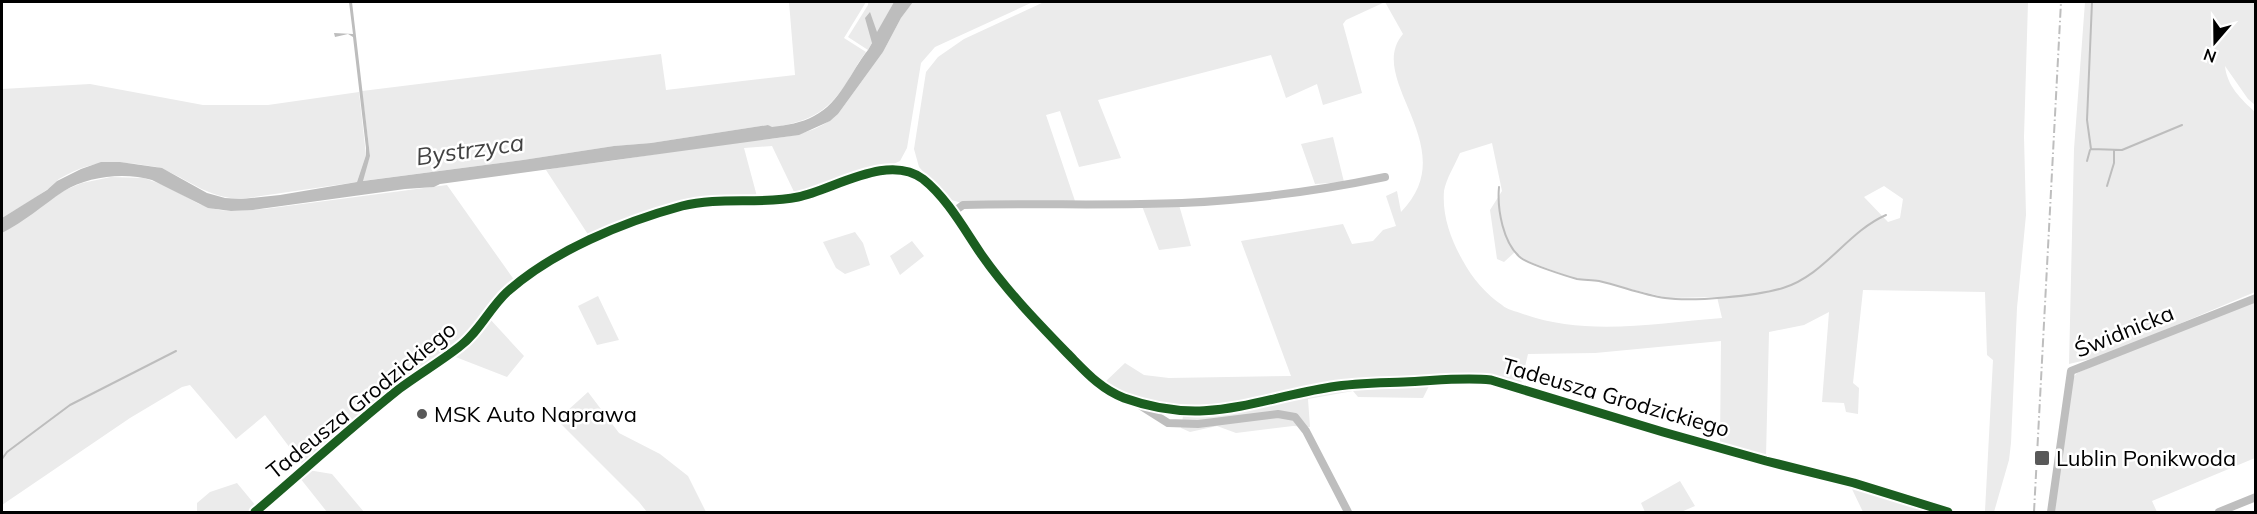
<svg xmlns="http://www.w3.org/2000/svg" width="2257" height="514" viewBox="0 0 2257 514" font-family="Mulish,sans-serif">
<style>
.green{fill:#ebebeb;fill-rule:evenodd}
.water{fill:#bdbdbd}
.lines{fill:none;stroke-linecap:round;stroke-linejoin:round}
.stream{stroke:#bdbdbd;stroke-width:2}
.street{stroke:#bebebe;stroke-width:8}
.rail{stroke:#bebebe;stroke-width:2;stroke-dasharray:9 3 1.5 3;stroke-linecap:butt}
.cycleway-casing{stroke:#fff;stroke-width:13}
.cycleway{stroke:#1b5e20;stroke-width:9}
.poi-dot{fill:#595959;stroke:#fff;stroke-width:2}
.labels{text-anchor:middle;stroke-width:5;stroke-linejoin:round;paint-order:stroke}
.street-label{font-size:22px;fill:#000;stroke:#fff}
.poi-label{font-size:22px;fill:#000;stroke:#fff;text-anchor:start}
.water-label{font-size:24px;font-style:italic;fill:#424242;stroke:#fff}
</style>
<rect width="100%" height="100%" fill="#fff"/>
<path class="green" d="M789,2H866L844,38L866,52C858,62 853,73 846,84C825,115 807,121 772,128L768,125L651,143L614,146L523,160L362,181L370,155L362,91L661,54L666,90L795,75Z
M868,2H894L868,50L848,37L868,5Z
M913,2H1033L935,47L921,63L907,148L900,161L889,166L860,172L796,196L772,146L744,148L759,204H713L684,208L591,239L546,170C571,165 598,163 624,159C659,154 694,148 729,143C766,138 808,141 838,114L883,52L901,18Z
M1044,2H2028L2024,137L2026,215L2017,308L2011,443L2009,460L1994,512L1985,511L1993,360L1987,355L1985,292L1863,290L1853,383L1859,388L1858,414L1846,412L1844,403L1822,402L1829,312L1804,325L1769,332L1766,457L1720,444L1721,341L1595,353L1528,354L1521,384L1480,376L1437,378L1429,386L1423,398L1358,397L1353,391L1308,399L1310,427L1293,426L1236,433L1217,426L1190,432L1181,428L1183,416L1217,415L1218,408C1179,407 1138,404 1104,383L1125,363L1144,375L1169,378L1291,376L1241,241L1343,224L1352,244L1373,241L1383,230L1396,226L1386,196L1397,191L1401,212C1465,147 1364,80 1403,34L1385,2L1346,20L1343,24L1362,93L1323,105L1317,84L1286,98L1271,55L1098,100L1121,158L1079,167L1060,111L1046,115L1075,201L962,203L948,199L919,167L914,149L926,72L938,57L964,39ZM1492,143L1502,191L1490,210L1497,259L1504,262L1515,252L1522,259L1576,279L1597,281L1668,298L1717,297L1722,318C1656,323 1587,337 1523,314C1516,311 1507,310 1502,305C1486,294 1472,278 1463,261C1451,240 1442,216 1444,191C1446,179 1455,165 1460,153ZM1884,186L1903,199L1900,218L1888,222L1864,197Z
M2085,2H2255V105L2248,99L2225,66C2227,86 2241,99 2255,112V292L2103,356L2069,364L2074,149Z
M90,84L203,105H268L359,92L366,155L357,182L241,199C207,197 194,183 165,170C157,166 147,166 138,164C107,160 86,163 59,179C54,183 50,188 45,191C31,201 16,209 2,218V89Z
M1333,137L1344,182L1315,184L1301,144Z
M111,177L144,178L166,186L199,204L219,210L231,211L264,209L447,185L517,284L481,324L432,365L431,361L303,465L265,415L236,439L190,385L182,387L130,418L2,505V233L65,190L82,183Z
M1179,205L1191,246L1159,250L1142,206Z
M855,232L863,243L870,265L845,274L836,268L823,242Z
M912,241L924,256L900,275L890,256Z
M598,296L619,340L597,345L578,306Z
M2255,300V458L2152,501L2157,512H2054L2072,379L2077,373L2191,324Z
M489,318L524,356L507,377L453,356L475,339Z
M588,392L619,433L660,454L688,476L706,512H647L639,502L557,420Z
M308,470L332,474L364,512H327L300,478Z
M1680,481L1695,506L1681,512H1645L1641,503Z
M237,483L256,506L248,512H197V503L210,492Z
M1851,487L1926,509L1937,512H1863Z"/>
<path class="water" d="M349,2H352L370,156L363,181L523,160L614,146L651,143L768,125L772,127C787,125 801,123 814,116C840,103 851,71 868,50L872,43L865,18L870,12L877,32L894,2H913L901,18L883,52L838,114L830,121L799,135L440,184L434,187L405,189L253,210L231,211L208,208L152,180C125,172 88,176 64,191C43,205 24,222 2,233V218L47,190L57,181L81,169L101,162H120L162,168L207,193L225,198L241,199L280,195L357,182L366,155V148L353,37L348,34L335,37L334,33L353,34Z"/>
<g class="lines">
<path class="stream" d="M2092,2L2087,120L2091,149L2122,150L2182,125
M2087,161L2090,150
M2107,186L2114,163V151
M1499,187C1497,209 1503,244 1521,258C1529,264 1566,276 1577,279C1584,280 1592,280 1599,281C1621,286 1643,295 1665,298C1693,302 1756,296 1783,288C1825,275 1847,232 1886,215
M2,459L7,452L70,405L176,351"/>
<path class="street" d="M952,213L963,205C1036,203 1109,206 1182,203C1250,200 1318,191 1385,177
M1138,404L1168,423L1198,424L1278,414L1295,417L1306,431L1348,512
M255,512C303,471 350,428 399,389C419,374 440,362 459,347C479,332 489,309 507,292C553,251 623,222 682,206C720,196 760,205 798,197C835,189 888,153 923,179C947,198 964,229 981,254C1006,290 1036,321 1067,353C1084,370 1100,389 1124,398C1205,427 1252,400 1331,387C1355,383 1379,383 1404,382C1433,381 1462,377 1491,380L1663,432L1766,461L1854,483L1948,512
M2051,512L2071,371L2256,298
M2219,512L2256,497"/>
<path class="rail" d="M2034,512L2061,2"/>
<g class="cycleway-casing">
<path id="cycleway" d="M255,512C303,471 350,428 399,389C419,374 440,362 459,347C479,332 489,309 507,292C553,251 623,222 682,206C720,196 760,205 798,197C835,189 888,153 923,179C947,198 964,229 981,254C1006,290 1036,321 1067,353C1084,370 1100,389 1124,398C1205,427 1252,400 1331,387C1355,383 1379,383 1404,382C1433,381 1462,377 1491,380L1663,432L1766,461L1854,483L1948,512"/>
</g>
<use href="#cycleway" class="cycleway"/>
</g>
<g class="poi-dot">
<circle cx="422" cy="414" r="6"/>
<rect x="2034" y="450" width="16" height="16" rx="3"/>
</g>
<g class="labels">
<g class="street-label">
<text transform="translate(2124 331) rotate(-22)" y="8">Świdnicka</text>
<text transform="translate(1616 397) rotate(16)" y="8">Tadeusza Grodzickiego</text>
<text transform="translate(361 400) rotate(-39)" y="8">Tadeusza Grodzickiego</text>
</g>
<g class="poi-label">
<text x="434" y="422">MSK Auto Naprawa</text>
<text x="2056" y="466">Lublin Ponikwoda</text>
</g>
<g class="water-label">
<text transform="translate(470 150) rotate(-8)" y="8">Bystrzyca</text>
</g>
</g>
<rect width="2257" height="514" fill="none" stroke="#000000" stroke-width="6"/>
<g transform="translate(2215 42) rotate(200)" stroke="#ffffff" stroke-width="4.5" paint-order="stroke">
<path d="M0-4.5L10 22L0 15L-10 22Z" fill="#000000"/>
<text y="-9" font-size="16" font-weight="bold" text-anchor="middle" fill="#000000">N</text>
</g>
</svg>
